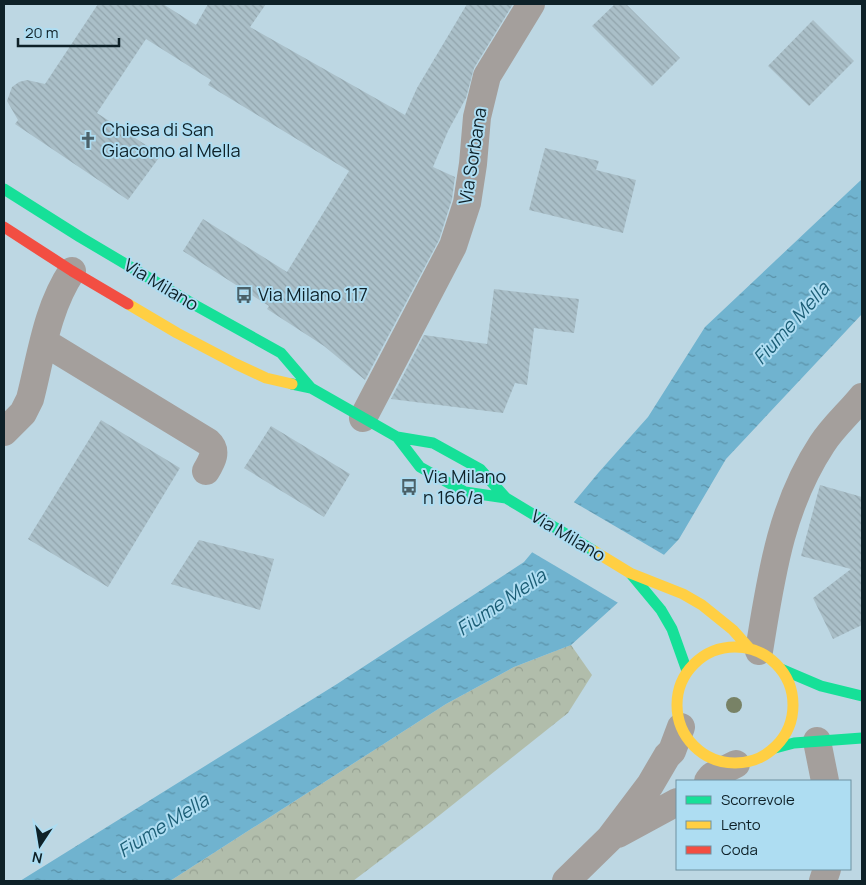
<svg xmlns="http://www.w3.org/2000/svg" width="866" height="885" viewBox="0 0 866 885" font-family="Manrope,sans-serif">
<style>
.forest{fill:url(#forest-crowns)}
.water{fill:url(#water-ripples)}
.pier{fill:#bdd7e3}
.building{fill:url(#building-back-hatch)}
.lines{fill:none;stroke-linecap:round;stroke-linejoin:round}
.street{stroke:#a49f9c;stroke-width:28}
.fast{stroke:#16e098;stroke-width:11}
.slow{stroke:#ffcf43;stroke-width:11}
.jam{stroke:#f24e42;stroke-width:11}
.tree{fill:#788266}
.labels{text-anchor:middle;stroke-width:4;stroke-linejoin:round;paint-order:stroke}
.poi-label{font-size:18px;fill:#0e2128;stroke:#aeddf2;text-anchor:start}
.street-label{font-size:18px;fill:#0e2128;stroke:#aeddf2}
.water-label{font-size:19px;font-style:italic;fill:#1c5e76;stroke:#aeddf2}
</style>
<defs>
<pattern id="forest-crowns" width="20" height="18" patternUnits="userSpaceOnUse" patternTransform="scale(1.25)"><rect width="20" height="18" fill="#b1bdab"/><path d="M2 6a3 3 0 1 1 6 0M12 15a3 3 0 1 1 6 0" fill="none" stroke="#97a293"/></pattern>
<pattern id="water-ripples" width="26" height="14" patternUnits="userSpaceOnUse" patternTransform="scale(1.25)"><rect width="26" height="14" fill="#70b3cf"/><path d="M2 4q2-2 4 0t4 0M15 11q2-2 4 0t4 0" fill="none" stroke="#5a91a8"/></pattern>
<pattern id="building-back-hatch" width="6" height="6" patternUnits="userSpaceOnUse" patternTransform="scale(1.25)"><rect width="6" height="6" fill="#aabfc8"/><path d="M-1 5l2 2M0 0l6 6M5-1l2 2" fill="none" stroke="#91a4ac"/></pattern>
</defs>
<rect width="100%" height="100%" fill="#bdd7e3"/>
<path class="forest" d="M571,645L592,675L568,713L431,822L353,881H170L446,704L514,667Z"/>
<path class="water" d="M862,179V314L726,459L679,539L623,598L571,645L514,667L446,704L170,881H20L337,684L524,562L599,472L648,417L705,327Z"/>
<path class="pier" d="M572,501L666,556L620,604L530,551Z"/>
<path class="building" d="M98,4H163L196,25L208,4H266L250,27L405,115L417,88L467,4H513L474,68L466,98L448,131L433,167L455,177L452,199L439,240L365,380L324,346L267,309L269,306L183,251L203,219L287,272L349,171L208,85L211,80L146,39L97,113L161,155L128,200L15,124L18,120L7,101L12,87L19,82L27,80L45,84Z
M615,4H626L680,58L652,86L592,26Z
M813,20L854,61L809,106L768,66Z
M545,148L599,161L596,170L636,180L623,233L529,210Z
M494,289L579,299L574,333L534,328L527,385L515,383L503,413L391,399L424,335L487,344Z
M101,420L180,468L108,587L28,539Z
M271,426L350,474L324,517L244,468Z
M820,485L862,497V625L833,639L813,598L851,569L801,556Z
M199,540L274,559L260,610L171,584Z"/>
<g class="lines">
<path class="street" d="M44,342L208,442C218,451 212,461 206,471
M363,418L453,246L467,203L473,164L477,117L487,76L531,4
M4,432L23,413L30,399C41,356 47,308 72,271
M759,651C771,578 780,508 822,444C833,427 849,413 862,397
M817,741L825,781
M708,781L712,776L736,764
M618,834L677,802
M566,881L610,838L650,785L667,756L672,751L681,727
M823,881L827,869"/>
<path class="fast" d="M4,189L80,237L193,304L281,353L311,388
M292,384L311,388L397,437L433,443L480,469L506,498L594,551
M397,437L420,467L465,492L506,498
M631,574L661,610L672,629L687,671
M781,669L821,686L862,696
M775,748L794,743L862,738"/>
<path class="slow" d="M128,304L177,333L236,364L266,378L292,384
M594,551L630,573L683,594L702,605L733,630L749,648
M677 705a58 58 0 1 1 116 0a58 58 0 1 1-116 0Z"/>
<path class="jam" d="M4,227L72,271L128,304"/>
</g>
<circle class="tree" cx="734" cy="705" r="8"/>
<defs>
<g id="church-bare" transform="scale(1.35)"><path d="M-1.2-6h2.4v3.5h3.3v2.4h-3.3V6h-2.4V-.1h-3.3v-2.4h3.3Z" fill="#4b6169" stroke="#aeddf2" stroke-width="2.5" paint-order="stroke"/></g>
<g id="bus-bare" transform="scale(1.35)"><path d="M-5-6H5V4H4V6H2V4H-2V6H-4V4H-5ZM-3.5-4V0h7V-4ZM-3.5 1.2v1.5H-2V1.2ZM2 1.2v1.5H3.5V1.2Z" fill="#4b6169" stroke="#aeddf2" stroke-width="2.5" paint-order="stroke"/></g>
</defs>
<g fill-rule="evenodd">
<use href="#church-bare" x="88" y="140"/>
<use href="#bus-bare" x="244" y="295"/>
<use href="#bus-bare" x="409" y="487"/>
</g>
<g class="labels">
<g class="poi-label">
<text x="102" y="136">Chiesa di San<tspan x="102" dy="21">Giacomo al Mella</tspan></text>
<text x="258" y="301">Via Milano 117</text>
<text x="423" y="483">Via Milano<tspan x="423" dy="21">n 166/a</tspan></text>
</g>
<g class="street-label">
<text transform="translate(473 156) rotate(-81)" y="6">Via Sorbana</text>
<text transform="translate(161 285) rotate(31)" y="6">Via Milano</text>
<text transform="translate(568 536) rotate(31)" y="6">Via Milano</text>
</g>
<g class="water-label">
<text transform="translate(791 323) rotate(-48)" y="7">Fiume Mella</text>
<text transform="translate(501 602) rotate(-34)" y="7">Fiume Mella</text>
<text transform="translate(163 825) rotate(-32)" y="7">Fiume Mella</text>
</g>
</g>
<rect width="866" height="885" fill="none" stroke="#0e2128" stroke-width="10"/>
<rect x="676" y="780" width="175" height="90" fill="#aeddf2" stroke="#6e92a1"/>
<rect x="686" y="796" width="25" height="8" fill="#16e098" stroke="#6e92a1"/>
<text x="721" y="805" font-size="15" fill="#0e2128">Scorrevole</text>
<rect x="686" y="821" width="25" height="8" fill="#ffcf43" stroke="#6e92a1"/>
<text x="721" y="830" font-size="15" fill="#0e2128">Lento</text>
<rect x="686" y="846" width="25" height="8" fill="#f24e42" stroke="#6e92a1"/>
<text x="721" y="855" font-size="15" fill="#0e2128">Coda</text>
<g transform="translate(40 845) rotate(192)" stroke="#aeddf2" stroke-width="4" paint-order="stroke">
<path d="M0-4L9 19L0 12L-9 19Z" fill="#0e2128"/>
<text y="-8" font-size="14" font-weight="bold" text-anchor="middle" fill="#0e2128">N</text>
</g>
<path d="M18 38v8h101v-8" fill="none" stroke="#0e2128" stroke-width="2.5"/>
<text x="25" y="38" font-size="15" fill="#0e2128" stroke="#aeddf2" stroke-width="4" paint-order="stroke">20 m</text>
</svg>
